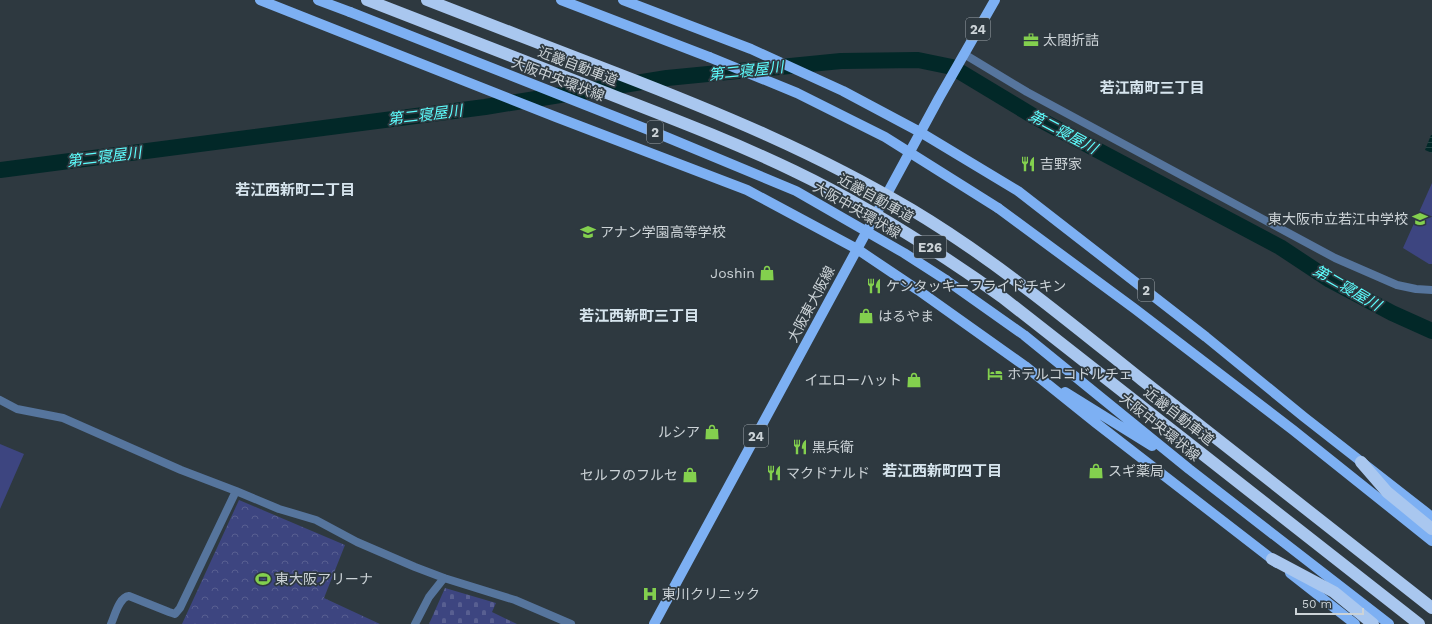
<svg xmlns="http://www.w3.org/2000/svg" width="1432" height="624" viewBox="0 0 1432 624" font-family="'Work Sans','Noto Sans JP',sans-serif">
<style>
.forest{fill:url(#forest-crowns)}
.cemetery{fill:url(#cemetery-stones)}
.pitch{fill:#3d4580}
.water{fill:url(#water-rules)}
.lines{fill:none;stroke-linecap:round;stroke-linejoin:round}
.river{stroke:#022828;stroke-width:16}
.tertiary{stroke:#56759d;stroke-width:8}
.primary{stroke:#7db0f3;stroke-width:10}
.motorway{stroke:#a9c7ef;stroke-width:12}
.primary-bridge{stroke:#7db0f3;stroke-width:10}
.motorway-bridge{stroke:#a9c7ef;stroke-width:12}
.labels{text-anchor:middle;stroke-width:3.5;stroke-linejoin:round;paint-order:stroke}
.shield{fill:#2e3940;stroke:#9da5aa;stroke-width:1}
.shield-label{font-size:13px;font-weight:bold;fill:#ccd3d7}
.poi-label{font-size:14px;fill:#ccd3d7;stroke:#2e3940;text-anchor:start}
.street-label{font-size:14px;fill:#ccd3d7;stroke:#2e3940}
.water-label{font-size:15px;font-style:italic;fill:#5dffff;stroke:#2e3940}
.neighbourhood-label{font-size:15px;font-weight:bold;fill:#d7e5ee;stroke:#2e3940}
</style>
<defs>
<pattern id="forest-crowns" width="20" height="18" patternUnits="userSpaceOnUse"><rect width="20" height="18" fill="#3d4580"/><path d="M2 6a3 3 0 1 1 6 0M12 15a3 3 0 1 1 6 0" fill="none" stroke="#585f91"/></pattern>
<pattern id="cemetery-stones" width="16" height="16" patternUnits="userSpaceOnUse"><rect width="16" height="16" fill="#3d4580"/><path d="M2 7V4a2 2 0 0 1 4 0v3zM10 15v-3a2 2 0 0 1 4 0v3z" fill="#585f91"/></pattern>
<pattern id="water-rules" width="6" height="5" patternUnits="userSpaceOnUse"><rect width="6" height="5" fill="#022828"/><path d="M0 2.5h6" fill="none" stroke="#264646"/></pattern>
</defs>
<rect width="100%" height="100%" fill="#2e3940"/>
<path class="forest" d="M239,500L345,545L324,598L380,624H182Z"/>
<path class="cemetery" d="M445,588L496,603L492,612L517,624H429Z"/>
<path class="pitch" d="M1432,183V264H1429L1403,248Z
M0,444L24,454L0,509Z"/>
<path class="water" d="M1431,135H1432V153L1425,150Z"/>
<g class="lines">
<path class="river" d="M0,170L485,107L667,78L841,61L918,60L952,67L1035,117L1280,247L1330,280L1392,313L1432,331"/>
<path class="tertiary" d="M964,54L1027,92L1335,258L1397,285L1416,289L1432,290
M0,400L17,409L63,418L181,470L236,491L279,509L316,520L357,542L415,567L444,578L515,600L571,624
M111,624C115,615 119,597 129,596L169,612L175,614L180,608L236,491
M415,624L429,597L444,578"/>
<path class="primary" d="M260,0L556,117L747,190L857,249L918,290L1025,366L1096,423L1277,563
M318,0L350,12
M561,0L709,57
M623,0L751,49L843,91L920,132L1018,191L1206,337L1304,417L1432,517
M998,208L1135,309L1293,430L1432,541
M946,280L1024,335L1189,469L1389,624
M1065,392L1152,446
M1290,573L1355,624
M654,624L939,98L995,0"/>
<path class="motorway" d="M1361,462L1387,492L1432,529
M1272,559L1334,592L1373,624"/>
<path class="primary-bridge" d="M350,12L659,134L796,191L904,253L946,280
M709,57L797,93L885,137L998,208"/>
<path class="motorway-bridge" d="M367,0C446,31 525,62 604,92C668,117 732,141 794,171C867,206 936,250 1002,297L1419,624
M427,0C490,24 553,49 616,73C717,112 819,154 912,210C994,259 1068,321 1142,380C1239,456 1335,532 1432,608"/>
</g>
<defs>
<g id="office-bare" transform="scale(1.2)"><path d="M-6-3h4V-5.5h4V-3h4V5H-6ZM-1-4.5V-3h2v-1.5ZM-6 0V1H6V0Z" fill="#83d04e" stroke="#2e3940" stroke-width="2.5" paint-order="stroke"/></g>
<g id="restaurant-bare" transform="scale(1.2)"><path d="M-5-6h1v4h1v-4h1v4h1v-4h1v5L-1.5 .5V6h-2V.5L-5-1ZM5-6V6H3V1.5H1.5Q1.5-4 5-6Z" fill="#83d04e" stroke="#2e3940" stroke-width="2.5" paint-order="stroke"/></g>
<g id="school-bare" transform="scale(1.2)"><path d="M0-5L7-2L0 1L-7-2ZM-4 1L0 2.5L4 1V4Q0 6-4 4Z" fill="#83d04e" stroke="#2e3940" stroke-width="2.5" paint-order="stroke"/></g>
<g id="shop-bare" transform="scale(1.2)"><path d="M-5-2.5h2.3a2.7 3.5 0 0 1 5.4 0H5L5.5 6h-11ZM-1.5-2.5h3a1.5 2.3 0 0 0-3 0Z" fill="#83d04e" stroke="#2e3940" stroke-width="2.5" paint-order="stroke"/></g>
<g id="hotel-bare" transform="scale(1.2)"><path d="M-6-4.5h1.5V1H6V5H4.5V3h-9V5H-6ZM-4 0a1.8 1.8 0 1 1 3.6 0ZM.5 0V-2.5h3Q6-2.5 6 0Z" fill="#83d04e" stroke="#2e3940" stroke-width="2.5" paint-order="stroke"/></g>
<g id="stadium-bare" transform="scale(1.2)"><path d="M0-5a6.5 5 0 1 0 0 10a6.5 5 0 1 0 0-10ZM-3.5-1.8h7v3.6h-7Z" fill="#83d04e" stroke="#2e3940" stroke-width="2.5" paint-order="stroke"/></g>
<g id="hospital-bare" transform="scale(1.2)"><path d="M-5-5h3v3.5h4V-5h3V5h-3V1.5h-4V5h-3Z" fill="#83d04e" stroke="#2e3940" stroke-width="2.5" paint-order="stroke"/></g>
</defs>
<g fill-rule="evenodd">
<use href="#office-bare" x="1031" y="40"/>
<use href="#restaurant-bare" x="1028" y="164"/>
<use href="#school-bare" x="1420" y="219"/>
<use href="#school-bare" x="588" y="232"/>
<use href="#shop-bare" x="767" y="273"/>
<use href="#restaurant-bare" x="874" y="286"/>
<use href="#shop-bare" x="866" y="316"/>
<use href="#hotel-bare" x="995" y="374"/>
<use href="#shop-bare" x="914" y="380"/>
<use href="#shop-bare" x="712" y="432"/>
<use href="#restaurant-bare" x="800" y="447"/>
<use href="#shop-bare" x="1096" y="471"/>
<use href="#restaurant-bare" x="774" y="473"/>
<use href="#shop-bare" x="690" y="475"/>
<use href="#stadium-bare" x="263" y="579"/>
<use href="#hospital-bare" x="650" y="594"/>
</g>
<g class="labels">
<g class="shield">
<rect x="966" y="18" width="24" height="22" rx="3"/>
<rect x="647" y="121" width="16" height="22" rx="3"/>
<rect x="914" y="236" width="32" height="22" rx="3"/>
<rect x="1138" y="279" width="16" height="22" rx="3"/>
<rect x="744" y="425" width="24" height="22" rx="3"/>
</g>
<g class="shield-label">
<text x="978" y="34">24</text>
<text x="655" y="137">2</text>
<text x="930" y="252">E26</text>
<text x="1146" y="295">2</text>
<text x="756" y="441">24</text>
</g>
<g class="poi-label">
<text x="1043" y="45">太閤折詰</text>
<text x="1040" y="169">吉野家</text>
<text x="1408" y="224" text-anchor="end">東大阪市立若江中学校</text>
<text x="600" y="237">アナン学園高等学校</text>
<text x="755" y="278" text-anchor="end">Joshin</text>
<text x="886" y="291">ケンタッキーフライドチキン</text>
<text x="878" y="321">はるやま</text>
<text x="1007" y="379">ホテルココドルチェ</text>
<text x="902" y="385" text-anchor="end">イエローハット</text>
<text x="700" y="437" text-anchor="end">ルシア</text>
<text x="812" y="452">黒兵衛</text>
<text x="1108" y="476">スギ薬局</text>
<text x="786" y="478">マクドナルド</text>
<text x="678" y="480" text-anchor="end">セルフのフルセ</text>
<text x="275" y="584">東大阪アリーナ</text>
<text x="662" y="599">東川クリニック</text>
</g>
<g class="street-label">
<text transform="translate(578 66) rotate(21)" y="5">近畿自動車道</text>
<text transform="translate(558 79) rotate(21)" y="5">大阪中央環状線</text>
<text transform="translate(876 198) rotate(29)" y="5">近畿自動車道</text>
<text transform="translate(857 210) rotate(30)" y="5">大阪中央環状線</text>
<text transform="translate(811 304) rotate(-62)" y="5">大阪東大阪線</text>
<text transform="translate(1179 416) rotate(38)" y="5">近畿自動車道</text>
<text transform="translate(1160 427) rotate(39)" y="5">大阪中央環状線</text>
</g>
<g class="water-label">
<text transform="translate(746 71) rotate(-6)" y="5">第二寝屋川</text>
<text transform="translate(425 115) rotate(-7)" y="5">第二寝屋川</text>
<text transform="translate(1063 132) rotate(28)" y="5">第二寝屋川</text>
<text transform="translate(104 157) rotate(-7)" y="5">第二寝屋川</text>
<text transform="translate(1347 288) rotate(30)" y="5">第二寝屋川</text>
</g>
<g class="neighbourhood-label">
<text x="1152" y="93">若江南町三丁目</text>
<text x="295" y="195">若江西新町二丁目</text>
<text x="639" y="321">若江西新町三丁目</text>
<text x="942" y="476">若江西新町四丁目</text>
</g>
</g>
<path d="M1296 608v6h67v-6" fill="none" stroke="#ccd3d7" stroke-width="2"/>
<text x="1302" y="608" font-size="12" fill="#ccd3d7" stroke="#2e3940" stroke-width="3" paint-order="stroke">50 m</text>
</svg>
